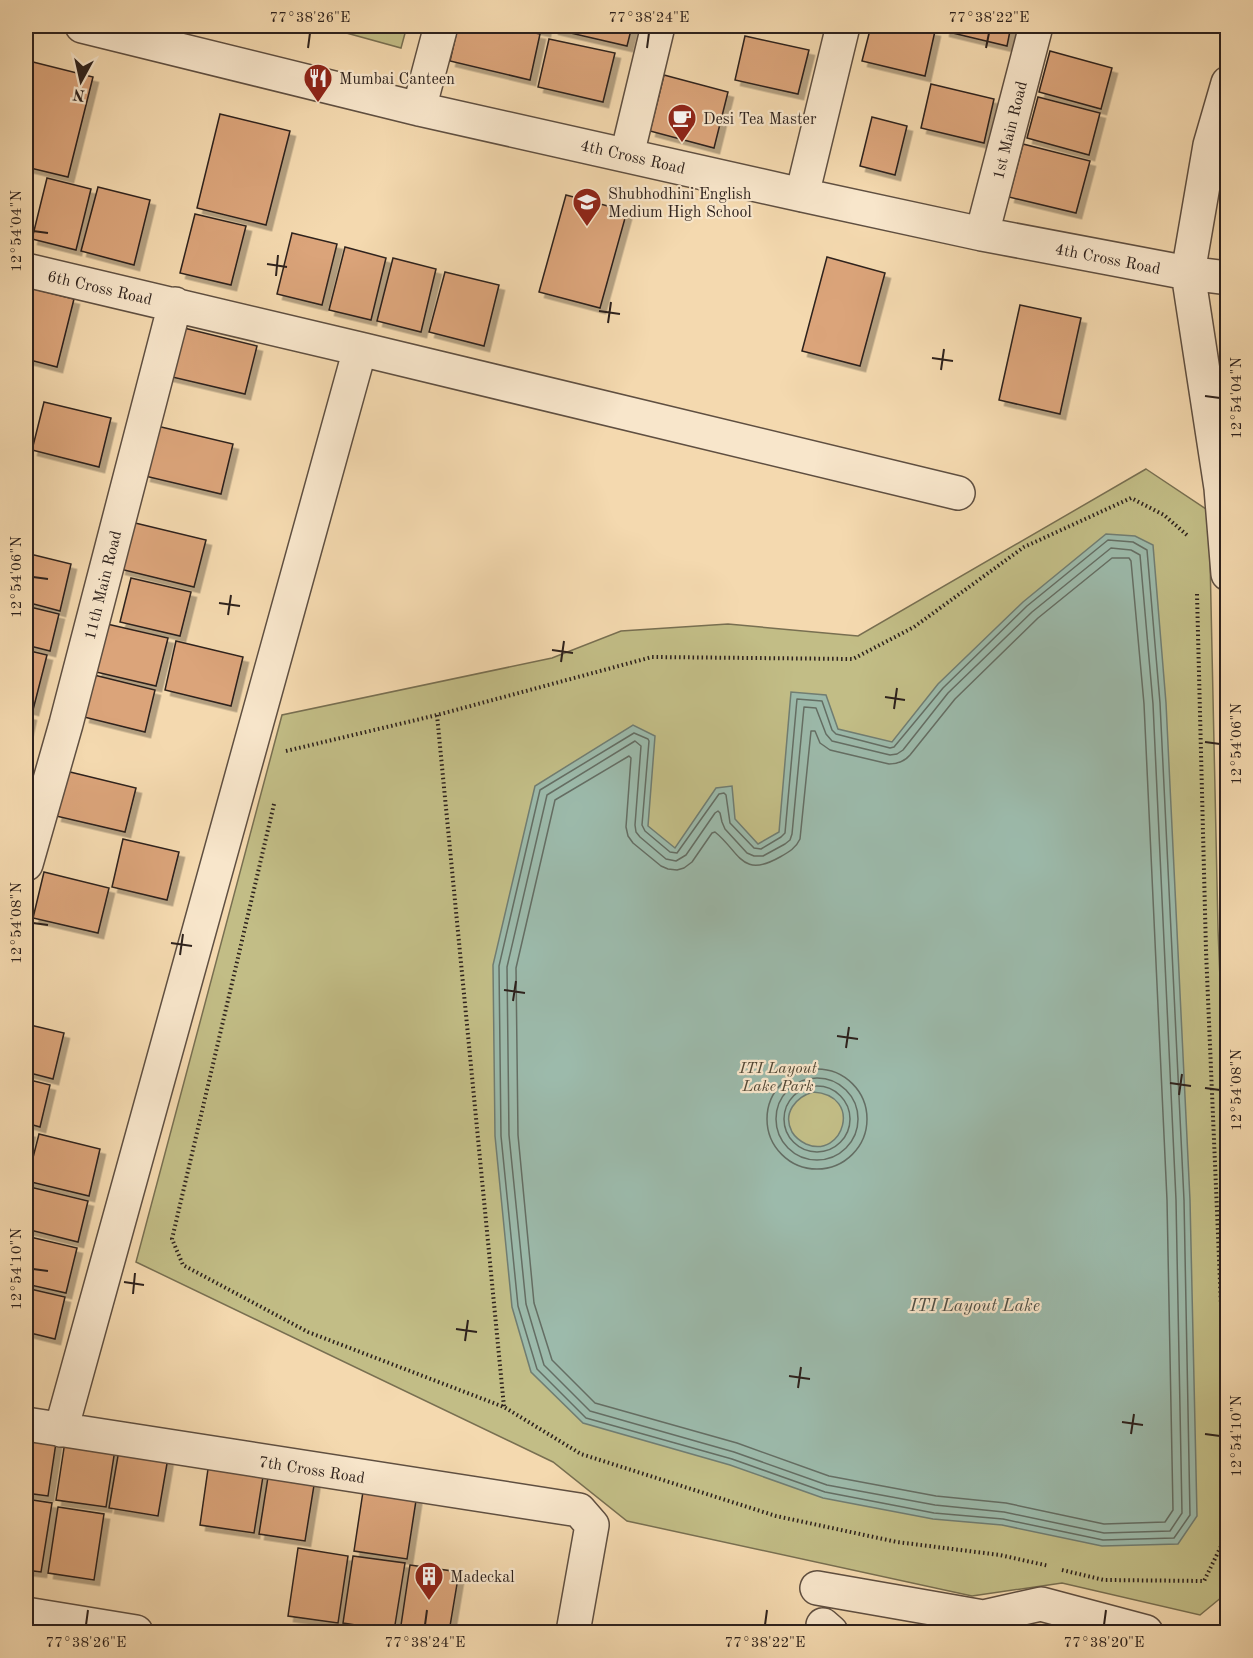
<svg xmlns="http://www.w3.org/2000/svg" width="1253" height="1658" viewBox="0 0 1253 1658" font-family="'Old Standard TT',serif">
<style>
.green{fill:#c2bd86;stroke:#786f51;stroke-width:1.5}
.water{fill:#9cbaab;stroke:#707d72;stroke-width:1.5;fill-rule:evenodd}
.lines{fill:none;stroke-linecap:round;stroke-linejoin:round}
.shore{stroke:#646e64;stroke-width:1.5}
.building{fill:#dba47a;stroke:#2d211c;stroke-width:1.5;filter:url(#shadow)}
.minor-casing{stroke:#5f4f41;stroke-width:36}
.path{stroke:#2d211c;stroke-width:4;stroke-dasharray:1.5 3;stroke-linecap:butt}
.minor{stroke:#f8e6cb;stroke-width:33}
.ticks{fill:none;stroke:#2d211c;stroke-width:2}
.labels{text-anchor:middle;stroke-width:4.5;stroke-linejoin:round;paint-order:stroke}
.poi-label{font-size:16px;fill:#2d211c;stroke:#f8e6cb;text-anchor:start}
.street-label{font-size:16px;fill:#2d211c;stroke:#f8e6cb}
.park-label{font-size:16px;font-style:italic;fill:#524836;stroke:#f8e6cb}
.water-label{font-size:18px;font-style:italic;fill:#4e4f47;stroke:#f8e6cb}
.neatline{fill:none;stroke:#2d211c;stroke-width:2}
.ticks-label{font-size:15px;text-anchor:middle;fill:#2d211c}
</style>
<defs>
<filter id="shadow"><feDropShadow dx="5.5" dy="5.5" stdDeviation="0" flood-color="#0004"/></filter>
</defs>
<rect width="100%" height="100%" fill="#f4d9af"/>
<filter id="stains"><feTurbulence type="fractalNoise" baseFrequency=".00333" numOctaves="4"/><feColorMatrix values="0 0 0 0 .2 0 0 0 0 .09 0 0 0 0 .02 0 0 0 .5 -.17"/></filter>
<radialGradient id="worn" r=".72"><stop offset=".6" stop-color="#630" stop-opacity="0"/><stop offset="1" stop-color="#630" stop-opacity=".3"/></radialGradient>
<path class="green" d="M321,26H407L401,48Z
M1146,469L1209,511L1218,929L1228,1178V1592L1200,1615L1062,1583L972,1596L627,1521L553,1462L136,1262L282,715L552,658L621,631L728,624L858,636Z"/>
<path class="water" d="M1106,534L1135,536L1153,545L1166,703L1190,1200L1197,1516L1178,1544L1102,1546L1002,1525L933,1519L823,1498L730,1465L583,1423L531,1372L512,1307L495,1136L493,965L535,786L633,725L655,736L648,826L675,848L716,788L732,786L735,819L758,844L779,832L791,692L826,695L838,729L892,742L938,684L1023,602ZM813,1092C864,1095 843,1160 806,1144C800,1141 795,1137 792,1132C782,1113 796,1097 813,1092Z"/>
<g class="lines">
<path class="shore" d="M1108,540L1133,542L1147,550L1160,703L1184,1200L1190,1515L1174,1538L1103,1540L1003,1519L934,1513L825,1492L732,1459L586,1418L537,1369L518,1306L501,1136L499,966L540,790L634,733L648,739L649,741L642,825L645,831L670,852L677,853L719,794L724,793L726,795L730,823L754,848L761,849L781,837L785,833L797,699L822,701L832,730L836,734L890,748L894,747L943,688L1027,606Z
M1111,548L1131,550L1140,555L1153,704L1176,1200L1182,1513L1170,1531L1104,1533L1004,1512L935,1505L827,1485L734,1452L590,1411L544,1365L526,1304L509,1135L507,967L547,795L635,741L641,746L635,825L636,832L640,837L666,859L676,861L686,855L715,813L718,811L720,813L722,822L725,829L747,853L754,856H763L785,844L790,840L792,834L804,707L816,708L826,734L832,741L890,755L897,754L903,750L948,693L1032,612Z
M1112,558H1129L1131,561L1144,704L1167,1200L1173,1510L1165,1522L1104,1524L1006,1503L936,1496L829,1476L737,1443L595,1403L552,1360L534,1303L518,1135L516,968L555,800L629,756L631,758L626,827L628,836L633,843L661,866L668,869L677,870L684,868L692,862L712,833L715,832C740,852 741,879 780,857C789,852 796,848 800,839L811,731H815L820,743L830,750L889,764C897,764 904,762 910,755L955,699L1038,618Z
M767 1119a50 50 0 1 1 100 0a50 50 0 1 1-100 0Z
M776 1119a41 41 0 1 1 82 0a41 41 0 1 1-82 0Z
M784 1119a33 33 0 1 1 66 0a33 33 0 1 1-66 0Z"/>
</g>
<path class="building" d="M458,26H502L540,34L530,80L450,61Z
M521,26H546L545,31Z
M553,26H632L627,46L553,29Z
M871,26H911L935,31L925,76L862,61Z
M945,26H1011L1007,46L944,31Z
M745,36L809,50L798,94L735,80Z
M549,39L615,53L603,102L538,87Z
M1050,51L1112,68L1101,109L1039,92Z
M29,61L93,77L68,177L26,167V74Z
M664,75L728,92L714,148L650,131Z
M931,84L994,99L984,143L921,128Z
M1038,97L1100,113L1089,155L1027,138Z
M220,114L290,131L266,225L197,208Z
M872,117L907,126L895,175L860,166Z
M1023,144L1090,161L1076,213L1009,197Z
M47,178L91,189L76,250L32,239Z
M98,187L150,200L134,265L81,251Z
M566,195L627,211L600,308L539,292Z
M195,214L246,226L231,285L180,273Z
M292,233L337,244L322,305L277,294Z
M345,247L386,258L371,320L329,310Z
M827,257L885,273L860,366L802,351Z
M393,258L436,269L421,332L377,321Z
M445,272L499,285L484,346L429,332Z
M26,287L74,299L57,367L26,359Z
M1020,305L1081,318L1060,414L999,400Z
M180,327L257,346L245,394L168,376Z
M44,402L111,418L99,467L32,450Z
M157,426L233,444L221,494L145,476Z
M131,522L206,540L194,587L120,569Z
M26,553L71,564L60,611L26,602Z
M131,578L191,592L180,636L120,622Z
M26,606L59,614L50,651L26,645Z
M107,624L168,638L156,686L96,672Z
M176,641L243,657L231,706L165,690Z
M26,650L47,655L33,710L26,708Z
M94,675L155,690L145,732L84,717Z
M26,714L31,715L26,737Z
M66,771L136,788L125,832L56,816Z
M123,839L179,852L167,900L112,887Z
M44,872L109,888L98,933L33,918Z
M26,1024L64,1033L53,1079L26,1072Z
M26,1079L50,1085L40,1127L26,1123Z
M26,1131L30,1132L26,1152Z
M39,1134L100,1149L89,1196L27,1181Z
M26,1186L88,1201L78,1242L26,1229Z
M26,1236L77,1248L66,1293L26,1284Z
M26,1288L65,1297L55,1339L26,1332Z
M26,1431L57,1436L48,1496L26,1493Z
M66,1435L116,1443L106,1507L56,1500Z
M120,1444L169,1452L158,1516L109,1508Z
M209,1462L264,1470L254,1533L200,1525Z
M269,1471L315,1479L305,1541L259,1534Z
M364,1485L417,1494L407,1559L354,1551Z
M26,1499L52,1503L41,1572L26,1570Z
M58,1507L104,1514L94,1580L48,1573Z
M298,1548L348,1556L338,1623L288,1616Z
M353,1556L405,1563L394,1631L343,1623Z
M410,1565L459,1572L449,1632H400Z"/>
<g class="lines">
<g class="minor-casing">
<path id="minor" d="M82,26L419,109L802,195L982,234L1188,273L1228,278
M1228,83L1210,145L1188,273L1221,488L1228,574
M419,109L441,26
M627,155L658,26
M802,195L843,26
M982,234L1036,26
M26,270L360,349L61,1430
M360,349L958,493
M26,864L66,724L175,304
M26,1424L579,1510L592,1525L573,1632
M817,1588L983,1617L1041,1604L1146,1632
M26,1614L136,1632
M823,1625L831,1632"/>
</g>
<path class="path" d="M1197,594L1206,951L1228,1471
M437,715L504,1407
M286,751L437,715L652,657L853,659L914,627L1024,547L1131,498L1164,515L1188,536
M274,804L172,1239L183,1265L308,1332L504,1407L581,1454L776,1516L897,1542L1000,1555L1049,1566
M1062,1570L1104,1580L1204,1581L1228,1532"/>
<use href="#minor" class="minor"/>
</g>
<path class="ticks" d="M308,48L310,33M647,48L649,33M986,48L989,33M33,231L48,233M267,264L287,267M276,276L278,255M599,311L620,314M608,323L611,302M932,358L953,361M941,370L944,349M1205,396L1220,398M33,577L48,579M219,603L240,606M228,615L231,595M552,650L573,653M561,662L564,641M885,697L905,700M894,709L897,688M1205,742L1220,744M33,923L48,925M171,943L192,946M180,955L183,934M504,990L525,993M513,1001L516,981M837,1036L858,1039M846,1048L849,1027M1170,1083L1191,1086M1205,1088L1220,1090M1179,1095L1182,1074M33,1269L48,1271M124,1282L144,1285M133,1294L135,1273M456,1329L477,1332M465,1341L468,1320M789,1376L810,1379M798,1388L801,1367M1122,1422L1143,1425M1131,1434L1134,1414M1205,1434L1220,1436M86,1625L88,1610M425,1625L427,1610M765,1625L767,1610M1104,1625L1106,1610"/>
<defs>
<g id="restaurant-pin" transform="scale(1.5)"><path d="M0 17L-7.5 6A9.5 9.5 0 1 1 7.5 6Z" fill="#8f2418" stroke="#f8e6cb"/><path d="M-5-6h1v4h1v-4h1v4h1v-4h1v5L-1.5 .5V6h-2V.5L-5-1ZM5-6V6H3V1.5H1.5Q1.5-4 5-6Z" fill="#fff"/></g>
<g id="cafe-pin" transform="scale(1.5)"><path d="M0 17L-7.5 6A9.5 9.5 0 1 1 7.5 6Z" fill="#8f2418" stroke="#f8e6cb"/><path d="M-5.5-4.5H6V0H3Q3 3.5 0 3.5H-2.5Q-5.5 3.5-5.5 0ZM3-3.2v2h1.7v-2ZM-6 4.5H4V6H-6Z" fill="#fff"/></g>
<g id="school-pin" transform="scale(1.5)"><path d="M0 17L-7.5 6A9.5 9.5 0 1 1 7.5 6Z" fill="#8f2418" stroke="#f8e6cb"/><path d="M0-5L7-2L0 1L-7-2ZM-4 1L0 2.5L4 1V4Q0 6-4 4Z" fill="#fff"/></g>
<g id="building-pin" transform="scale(1.5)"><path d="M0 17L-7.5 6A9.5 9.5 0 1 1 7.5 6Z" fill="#8f2418" stroke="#f8e6cb"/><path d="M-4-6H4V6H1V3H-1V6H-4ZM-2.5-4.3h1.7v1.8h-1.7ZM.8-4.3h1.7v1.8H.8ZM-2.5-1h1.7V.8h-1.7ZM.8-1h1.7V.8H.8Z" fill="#fff"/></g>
</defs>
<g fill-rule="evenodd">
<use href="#restaurant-pin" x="318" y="78"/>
<use href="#cafe-pin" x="682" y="118"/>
<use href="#school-pin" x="587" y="202"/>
<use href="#building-pin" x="429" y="1576"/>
</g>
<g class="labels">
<g class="poi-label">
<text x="339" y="84">Mumbai Canteen</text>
<text x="703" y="124">Desi Tea Master</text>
<text x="608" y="199">Shubhodhini English<tspan x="608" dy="18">Medium High School</tspan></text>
<text x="450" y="1582">Madeckal</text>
</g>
<g class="street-label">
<text transform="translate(1009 130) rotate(-76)" y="6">1st Main Road</text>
<text transform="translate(633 156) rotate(13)" y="6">4th Cross Road</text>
<text transform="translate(1108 258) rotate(11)" y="6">4th Cross Road</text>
<text transform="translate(100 287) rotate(13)" y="6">6th Cross Road</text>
<text transform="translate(102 585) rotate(-76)" y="6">11th Main Road</text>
<text transform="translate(312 1469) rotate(9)" y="6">7th Cross Road</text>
</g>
<g class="park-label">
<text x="778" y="1073">ITI Layout<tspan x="778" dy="18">Lake Park</tspan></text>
</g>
<g class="water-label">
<text x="975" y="1311">ITI Layout Lake</text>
</g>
</g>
<rect width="1253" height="1658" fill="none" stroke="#f4d9af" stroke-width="66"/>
<g transform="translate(81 81) rotate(188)" stroke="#f8e6cb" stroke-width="4.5" paint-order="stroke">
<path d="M0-4.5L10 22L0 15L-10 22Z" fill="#2d211c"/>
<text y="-9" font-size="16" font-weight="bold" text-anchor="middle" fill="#2d211c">N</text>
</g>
<rect x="33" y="33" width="1187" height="1592" class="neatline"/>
<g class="ticks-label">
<text x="310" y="22">77°38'26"E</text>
<text x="649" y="22">77°38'24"E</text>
<text x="989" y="22">77°38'22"E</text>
<text transform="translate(16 231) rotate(-90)" y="5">12°54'04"N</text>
<text transform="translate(1236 398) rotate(-90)" y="5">12°54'04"N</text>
<text transform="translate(16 577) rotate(-90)" y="5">12°54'06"N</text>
<text transform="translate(1236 744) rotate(-90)" y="5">12°54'06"N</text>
<text transform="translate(16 923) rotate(-90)" y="5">12°54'08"N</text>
<text transform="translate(1236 1090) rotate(-90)" y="5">12°54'08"N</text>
<text transform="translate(16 1269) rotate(-90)" y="5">12°54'10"N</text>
<text transform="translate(1236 1436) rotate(-90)" y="5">12°54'10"N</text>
<text x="86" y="1647">77°38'26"E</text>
<text x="425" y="1647">77°38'24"E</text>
<text x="765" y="1647">77°38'22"E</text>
<text x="1104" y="1647">77°38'20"E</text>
</g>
<rect width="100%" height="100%" filter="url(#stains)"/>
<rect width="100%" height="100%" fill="url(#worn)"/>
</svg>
